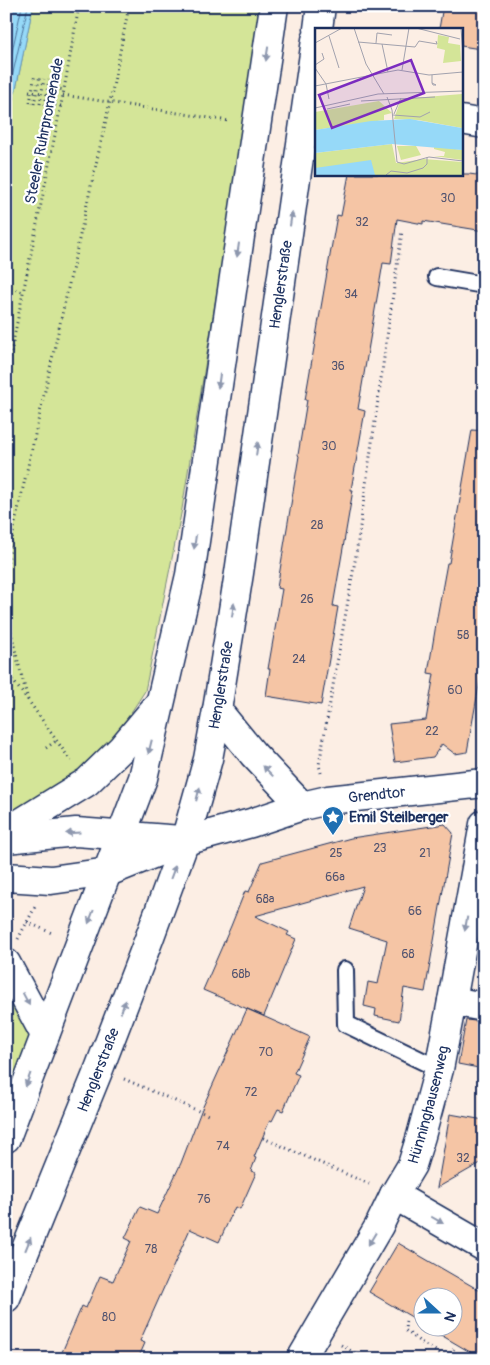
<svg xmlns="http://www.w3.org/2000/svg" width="490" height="1365" viewBox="0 0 490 1365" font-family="Pangolin,sans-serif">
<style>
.green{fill:#d4e598;stroke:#788a7b}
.water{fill:#96d9f8;stroke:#6595ba}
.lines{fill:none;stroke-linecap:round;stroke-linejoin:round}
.shore{stroke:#4c739c;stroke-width:1}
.building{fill:#f5c5a5;stroke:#1b2f5e}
.lane-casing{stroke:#1b2f5e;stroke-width:20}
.street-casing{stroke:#1b2f5e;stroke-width:31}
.secondary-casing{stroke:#1b2f5e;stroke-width:31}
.path{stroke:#1b2f5e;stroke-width:3;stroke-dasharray:1 4;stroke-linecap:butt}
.lane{stroke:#fff;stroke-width:16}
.street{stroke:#fff;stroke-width:28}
.secondary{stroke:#fff;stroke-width:28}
.oneway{fill:#8d97ae}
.labels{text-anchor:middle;stroke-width:4.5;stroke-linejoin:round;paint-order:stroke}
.number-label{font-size:12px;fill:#525470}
.street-label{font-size:15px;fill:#1b2f5e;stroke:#fff}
.poi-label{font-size:15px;font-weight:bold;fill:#1b2f5e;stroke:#fff;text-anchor:start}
.inset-road{fill:none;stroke:#a2a2ae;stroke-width:1}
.view{fill:#7b2cbf;fill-opacity:0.15;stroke:#7b2cbf;stroke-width:2.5}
.inset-edge{fill:none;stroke:#1b2f5e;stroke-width:2.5}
</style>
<rect width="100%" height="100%" fill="#fceee4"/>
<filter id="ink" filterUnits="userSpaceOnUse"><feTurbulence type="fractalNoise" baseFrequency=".02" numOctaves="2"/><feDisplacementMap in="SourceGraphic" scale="10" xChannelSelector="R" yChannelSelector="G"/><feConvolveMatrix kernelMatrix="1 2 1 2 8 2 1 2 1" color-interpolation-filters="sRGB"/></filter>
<g filter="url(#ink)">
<path class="green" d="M33,6H263L182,509L145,691L113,740L78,777L32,806L6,816V122L16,89Z
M6,976L40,1037L6,1133Z"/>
<path class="water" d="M6,6H33L16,89L6,122Z"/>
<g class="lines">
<path class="shore" d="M6,79L22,6
M6,104L28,6"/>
</g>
<path class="building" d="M443,6H484V31L481,49L461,46V29H439Z
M349,174H469L484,176V231L423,221V224L397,219L391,264L383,263L358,409L365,411L351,490H353L333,606L338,607L321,705L266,696L270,669H268L282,589L277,588L299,456L298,455L307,400H305L337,215L341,216Z
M472,430L484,431V658L467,752L455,754L442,744L433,757L395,762L389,724L426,720L434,674L428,673L438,612L447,563H449Z
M445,824L453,833L425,992L404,988L399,1021L375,1016L376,1009L364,1006L368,982L378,984L387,940L349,928L363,886L255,916L289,932L287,935L296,939L264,1016L203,990L231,926L245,891L249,892L262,862L351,838Z
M247,1009L310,1037L294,1073L299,1075L283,1111L278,1109L272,1121L270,1120L254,1157L256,1158L251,1171L256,1173L240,1209L235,1207L219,1242L190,1229L140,1341L145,1343L138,1359H59L82,1306L86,1308L100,1276L113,1281L131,1241L125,1238L140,1207L157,1214L181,1163L201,1111Z
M466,1020L484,1022V1069L458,1064Z
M450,1114L484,1120V1161L437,1188Z
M398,1243L484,1293V1359H482L429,1328H452V1298H422V1323L369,1292Z"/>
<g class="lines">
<g class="lane-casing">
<path id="lane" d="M437,277L484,285
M345,970L346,1024L439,1069"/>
</g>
<g class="street-casing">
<g id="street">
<path d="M461,120L484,124"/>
<path id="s1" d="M185,841L251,823L302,806L328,800L484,783"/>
<path d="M452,1001L484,1007"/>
<path d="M394,1195L484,1247"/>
<path id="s2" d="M301,1359L379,1226L394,1195L412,1165L421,1136L439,1069L452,1001L484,824"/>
</g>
</g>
<g class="secondary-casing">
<g id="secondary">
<path d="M318,29L321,6"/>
<path d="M217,710L253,754L302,806"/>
<path d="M6,832L87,782L122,748L158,705"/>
<path d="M6,839L76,832L181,840"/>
<path d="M6,877L51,880L108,872L185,841"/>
<path d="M6,963L45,1035"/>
<path d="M6,1138L143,778L190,575L274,6"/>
<path id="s3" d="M6,1298L99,1069L149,939L185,841L208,759L217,710L239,573L316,40"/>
</g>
</g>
<path class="path" d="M29,91L42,93
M63,95L229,121
M30,103L35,74
M34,104L40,75
M40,104L44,79
M45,105L49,80
M61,106L50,104L53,88L64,90
M6,287L23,292
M6,377L63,95L79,6
M6,672L28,700L71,761
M28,700C18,660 4,618 7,576C8,557 12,538 16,519L110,102L129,6
M46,748L56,741
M321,773L319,765L356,555L402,231
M27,922L54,934
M18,939L35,907
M124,1079L208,1115
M263,1138L369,1184
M406,1321L405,1330L419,1341L449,1359
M341,1345L365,1359
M448,1358L454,1349"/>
<use href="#lane" class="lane"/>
<use href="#street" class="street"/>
<use href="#secondary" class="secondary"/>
</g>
<defs><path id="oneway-solid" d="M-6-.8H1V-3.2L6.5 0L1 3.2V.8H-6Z" transform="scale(1.25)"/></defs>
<g class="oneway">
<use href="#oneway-solid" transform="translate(267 54) rotate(99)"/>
<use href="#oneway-solid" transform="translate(291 219) rotate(-82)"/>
<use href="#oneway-solid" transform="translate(238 250) rotate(98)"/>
<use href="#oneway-solid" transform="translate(219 381) rotate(98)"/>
<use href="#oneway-solid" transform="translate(257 449) rotate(-82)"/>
<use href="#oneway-solid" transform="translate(195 542) rotate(98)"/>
<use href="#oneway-solid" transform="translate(233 610) rotate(-81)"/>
<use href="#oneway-solid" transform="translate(150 747) rotate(104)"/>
<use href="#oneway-solid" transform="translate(268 771) rotate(-134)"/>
<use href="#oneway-solid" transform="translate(198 794) rotate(-75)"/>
<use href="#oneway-solid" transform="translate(73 833) rotate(177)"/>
<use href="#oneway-solid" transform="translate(173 872) rotate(-69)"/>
<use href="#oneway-solid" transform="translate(91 917) rotate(111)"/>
<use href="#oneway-solid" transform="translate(466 924) rotate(100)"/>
<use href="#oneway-solid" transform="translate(26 999) rotate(62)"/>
<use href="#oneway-solid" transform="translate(123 1007) rotate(-69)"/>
<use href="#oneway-solid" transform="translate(28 1080) rotate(110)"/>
<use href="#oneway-solid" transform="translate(437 1220) rotate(30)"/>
<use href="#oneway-solid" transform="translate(372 1239) rotate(121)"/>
<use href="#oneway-solid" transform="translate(28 1244) rotate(-68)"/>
</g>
</g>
<defs>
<g id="sight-pin" transform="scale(1.125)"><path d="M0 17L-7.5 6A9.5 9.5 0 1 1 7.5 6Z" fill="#1f6fb2" stroke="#fff"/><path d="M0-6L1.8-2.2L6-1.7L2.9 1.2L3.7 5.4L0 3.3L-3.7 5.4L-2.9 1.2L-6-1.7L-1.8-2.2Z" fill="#fff"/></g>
</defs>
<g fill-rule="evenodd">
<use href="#sight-pin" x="333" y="817"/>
</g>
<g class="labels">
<g class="number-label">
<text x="448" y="202">30</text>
<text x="362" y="226">32</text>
<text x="351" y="298">34</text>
<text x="338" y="370">36</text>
<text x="329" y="450">30</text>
<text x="317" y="529">28</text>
<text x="307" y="603">26</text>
<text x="463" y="639">58</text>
<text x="299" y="663">24</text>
<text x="455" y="694">60</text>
<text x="432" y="735">22</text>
<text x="380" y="852">23</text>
<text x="336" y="857">25</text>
<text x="425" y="857">21</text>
<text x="335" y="881">66a</text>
<text x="265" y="903">68a</text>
<text x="415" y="915">66</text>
<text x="408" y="958">68</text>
<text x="241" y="978">68b</text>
<text x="266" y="1056">70</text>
<text x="251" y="1096">72</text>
<text x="223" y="1150">74</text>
<text x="463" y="1162">32</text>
<text x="204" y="1203">76</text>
<text x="151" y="1253">78</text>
<text x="109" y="1321">80</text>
</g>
<g class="street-label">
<text transform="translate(44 131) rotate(-79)" y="5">Steeler Ruhrpromenade</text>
<text dy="5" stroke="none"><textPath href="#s3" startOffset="1056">Henglerstraße</textPath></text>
<text dy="5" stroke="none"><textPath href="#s3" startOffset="651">Henglerstraße</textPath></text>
<text dy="5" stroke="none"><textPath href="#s1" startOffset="198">Grendtor</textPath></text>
<text dy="5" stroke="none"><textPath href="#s3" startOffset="246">Henglerstraße</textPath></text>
<text dy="5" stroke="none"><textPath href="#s2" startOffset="286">Hünninghausenweg</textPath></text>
</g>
<g class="poi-label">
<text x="349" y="822">Emil Steilberger</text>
</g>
</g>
<g transform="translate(315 28)">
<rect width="148" height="148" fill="#fceee4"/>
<path d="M123,7L134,9L133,15L145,17L146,33L128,35L130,22L122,20ZM147,66V100L103,92L79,91L86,71ZM64,73L77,85L69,87V92L0,102V84ZM77,116L81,135L109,131L147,134V147H0V125ZM82,118H101L106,127L86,132ZM119,118L147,122V132L119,128H129L130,124L119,121Z" fill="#d4e598"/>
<path d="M95,91L147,100V122L77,116L0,125V102L56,93ZM56,132L60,147H0V140Z" fill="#96d9f8"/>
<path class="inset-road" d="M39,0L51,36L69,66M101,0L145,11M146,0L148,27M14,8L24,40M43,14L100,19L104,13L122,16L121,13M0,15L27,0M61,15L62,5L77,7M67,16L73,44M0,37L9,31L7,25M0,40L11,56L14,71M87,42L94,0M117,47V55L118,57H121L117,55M0,58L83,42L114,47L148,44M72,69L77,82L82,134L89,136L114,129L148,133M46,73L120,69M0,80L63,66L148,63M12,81L35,76M79,86L86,70M78,87L105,89L115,84M71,147L76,143L92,145L108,140L112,136V129"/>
<path class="view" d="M96,32L109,65L17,100L4,67Z"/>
<rect width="148" height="148" class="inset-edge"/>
</g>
<rect width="490" height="1365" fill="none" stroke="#fff" stroke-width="25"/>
<rect x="12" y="12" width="465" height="1340" fill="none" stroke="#1b2f5e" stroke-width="2" filter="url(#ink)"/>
<g transform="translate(438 1312) rotate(111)"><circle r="24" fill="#ffffff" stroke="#a4acbf"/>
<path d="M0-4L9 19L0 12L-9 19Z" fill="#1f6fb2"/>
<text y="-8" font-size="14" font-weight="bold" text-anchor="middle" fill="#1b2f5e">N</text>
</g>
</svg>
